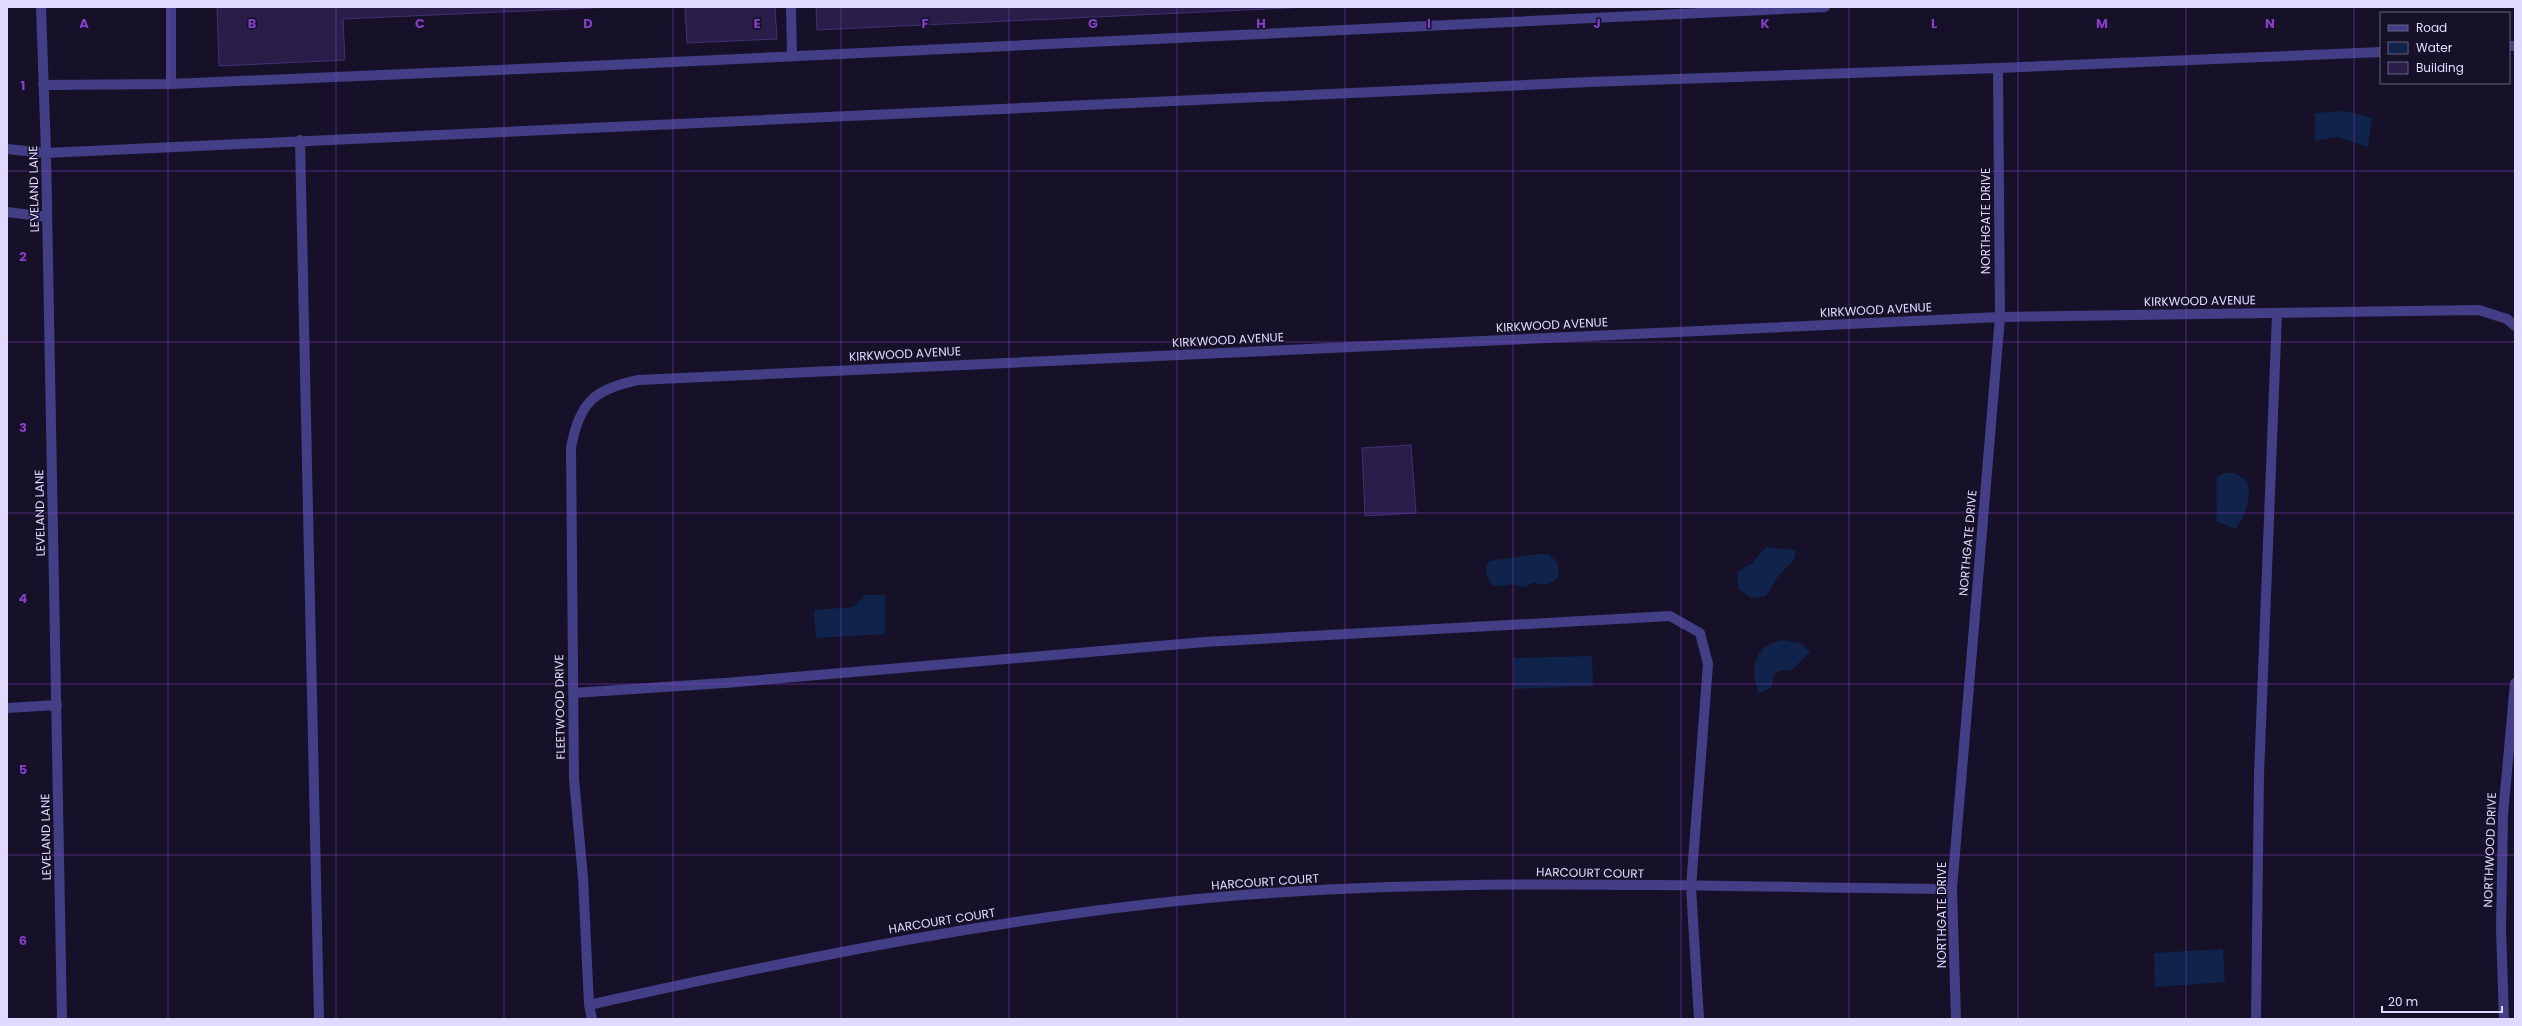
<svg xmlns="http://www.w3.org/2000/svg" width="2522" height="1026" viewBox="0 0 2522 1026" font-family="Poppins,sans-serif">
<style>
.water{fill:#0f234b}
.building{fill:#281e49;stroke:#403174}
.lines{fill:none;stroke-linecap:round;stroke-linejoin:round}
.minor{stroke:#433e86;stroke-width:10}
.grid{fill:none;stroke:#853ec5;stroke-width:1;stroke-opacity:0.55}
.labels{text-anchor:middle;stroke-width:3;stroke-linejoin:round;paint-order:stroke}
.street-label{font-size:12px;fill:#e0dbfe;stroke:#161129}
.grid-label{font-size:13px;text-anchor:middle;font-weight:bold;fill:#853ec5;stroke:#161129;stroke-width:3;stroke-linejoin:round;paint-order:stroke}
</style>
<rect width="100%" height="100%" fill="#161129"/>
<path class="water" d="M2345,111L2372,118L2368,147L2338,137L2315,141V113Z
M2224,473H2235L2247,481C2252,498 2246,514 2236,529L2216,521C2218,507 2215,492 2217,477Z
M1766,547L1796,550L1794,560L1778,576L1766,596L1751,598L1738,588L1737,572L1752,563Z
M1539,554H1548L1558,563L1559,577C1550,584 1544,587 1533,582L1526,587L1512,584L1495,587C1487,580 1483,571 1489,561Z
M865,595H885V634L816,638L814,610L853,607Z
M1782,640L1800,643L1810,652L1791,671L1781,670L1774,674L1771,688L1759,693C1749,670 1754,645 1782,640Z
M1592,656L1593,686L1514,689L1513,658Z
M2223,949L2225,982L2155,987L2154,953Z"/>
<path class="building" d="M217,7H615L343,19L345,60L219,66Z
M685,7H775L777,39L687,43Z
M816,7H1309L817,30Z
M1411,445L1416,513L1365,516L1362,448Z"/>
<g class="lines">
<path class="minor" d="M41,7L46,153L62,1019
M171,7V84
M791,7L792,55
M2509,46H2515
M43,85L171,84L589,66L1825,7
M300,140L319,1019
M7,149L46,153L1589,82L1998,68L2381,52
M7,212L47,217
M573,693L725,683L1205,642L1670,616L1700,633L1708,664L1691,887L1699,1019
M7,708L57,705
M589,1005C804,957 1022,913 1242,895C1478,877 1716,887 1952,889
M592,1019L589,1005L583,878L574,779L571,448C579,403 594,389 638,380L2000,317L2479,310L2507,319L2515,326
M1956,1019L1952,889L2000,317L1998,68
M2256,1019L2259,775L2277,313
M2504,1019L2501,929L2503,815L2515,683"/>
</g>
<path class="grid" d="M168,7V1019M336,7V1019M504,7V1019M673,7V1019M841,7V1019M1009,7V1019M1177,7V1019M1345,7V1019M1513,7V1019M1681,7V1019M1849,7V1019M2018,7V1019M2186,7V1019M2354,7V1019M7,171H2515M7,342H2515M7,513H2515M7,684H2515M7,855H2515"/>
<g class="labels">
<g class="street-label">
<text transform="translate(34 189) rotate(-91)" y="4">LEVELAND LANE</text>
<text transform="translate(1986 221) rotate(-90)" y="4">NORTHGATE DRIVE</text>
<text transform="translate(2200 301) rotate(-1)" y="4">KIRKWOOD AVENUE</text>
<text transform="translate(1876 310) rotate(-3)" y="4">KIRKWOOD AVENUE</text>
<text transform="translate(1552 325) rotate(-3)" y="4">KIRKWOOD AVENUE</text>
<text transform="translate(1228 340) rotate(-3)" y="4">KIRKWOOD AVENUE</text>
<text transform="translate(905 354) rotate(-3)" y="4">KIRKWOOD AVENUE</text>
<text transform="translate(40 513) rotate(-91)" y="4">LEVELAND LANE</text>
<text transform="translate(1968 543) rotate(-85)" y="4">NORTHGATE DRIVE</text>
<text transform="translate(560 707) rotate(-91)" y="4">FLEETWOOD DRIVE</text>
<text transform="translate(46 837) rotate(-91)" y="4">LEVELAND LANE</text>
<text transform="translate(2490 850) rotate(-88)" y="4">NORTHWOOD DRIVE</text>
<text transform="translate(1590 873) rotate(1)" y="4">HARCOURT COURT</text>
<text transform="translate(1265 882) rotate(-4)" y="4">HARCOURT COURT</text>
<text transform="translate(1942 915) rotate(-90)" y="4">NORTHGATE DRIVE</text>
<text transform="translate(942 921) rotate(-9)" y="4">HARCOURT COURT</text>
</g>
</g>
<g class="grid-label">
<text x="84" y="28">A</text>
<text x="252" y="28">B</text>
<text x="420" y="28">C</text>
<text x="588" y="28">D</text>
<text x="757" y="28">E</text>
<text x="925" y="28">F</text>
<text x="1093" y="28">G</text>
<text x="1261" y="28">H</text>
<text x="1429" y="28">I</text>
<text x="1597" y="28">J</text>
<text x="1765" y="28">K</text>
<text x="1934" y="28">L</text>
<text x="2102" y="28">M</text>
<text x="2270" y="28">N</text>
<text x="23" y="90">1</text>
<text x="23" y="261">2</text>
<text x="23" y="432">3</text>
<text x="23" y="603">4</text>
<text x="23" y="774">5</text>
<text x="23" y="945">6</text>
</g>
<rect width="2522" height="1026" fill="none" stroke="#e0dbfe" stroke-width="16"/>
<rect x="2380" y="12" width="130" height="72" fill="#161129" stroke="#67627e"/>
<rect x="2388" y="25" width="20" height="6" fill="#433e86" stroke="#67627e"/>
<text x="2416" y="32" font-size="12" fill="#e0dbfe">Road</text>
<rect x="2388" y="42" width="20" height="12" fill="#0f234b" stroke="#67627e"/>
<text x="2416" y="52" font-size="12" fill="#e0dbfe">Water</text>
<rect x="2388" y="62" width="20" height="12" fill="#281e49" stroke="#67627e"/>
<text x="2416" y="72" font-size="12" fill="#e0dbfe">Building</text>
<path d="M2382 1006v6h120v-6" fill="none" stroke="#e0dbfe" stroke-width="2"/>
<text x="2388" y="1006" font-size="12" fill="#e0dbfe" stroke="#161129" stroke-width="3" paint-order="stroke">20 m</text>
</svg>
